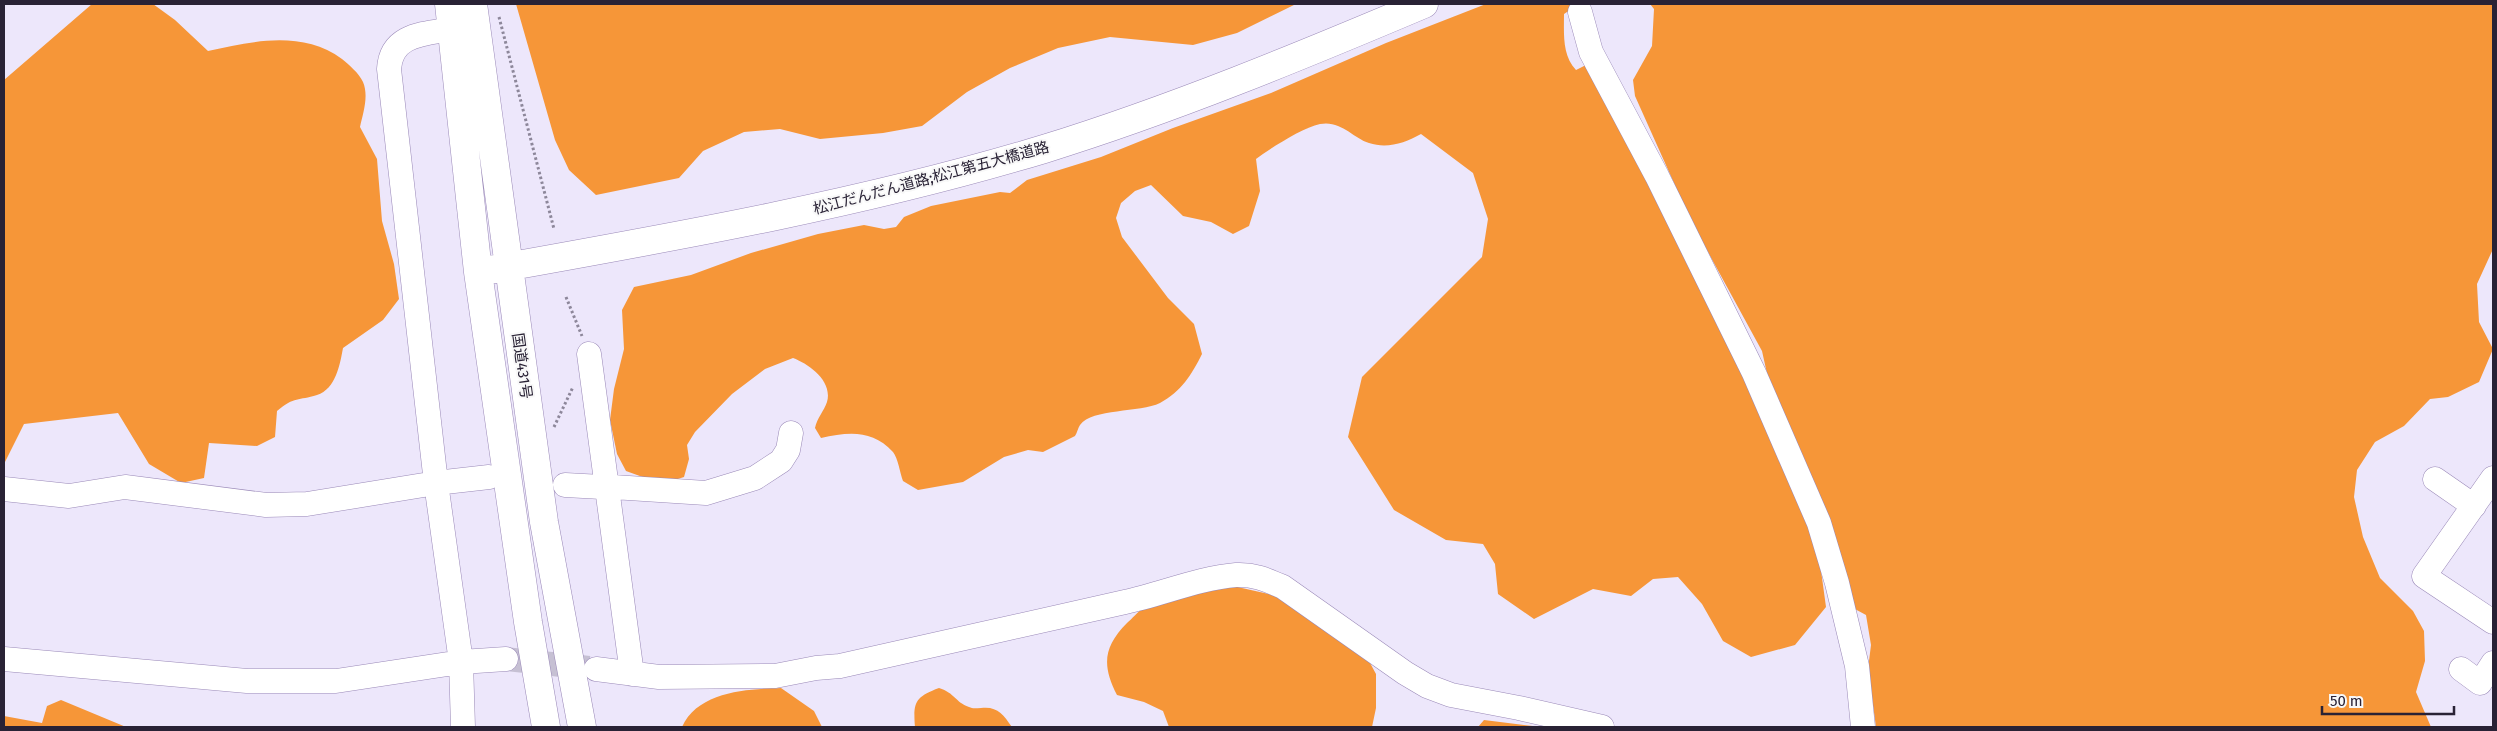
<svg xmlns="http://www.w3.org/2000/svg" width="2497" height="731" viewBox="0 0 2497 731" font-family="'Fira Sans','Noto Sans JP',sans-serif">
<style>
.forest{fill:#f69638}
.lines{fill:none;stroke-linecap:round;stroke-linejoin:round}
.minor-tunnel{stroke:#c6c0d3;stroke-width:24;stroke-dasharray:24 12;stroke-linecap:butt}
.minor-casing{stroke:#9a89b8;stroke-width:25}
.highway-casing{stroke:#9a89b8;stroke-width:29}
.path{stroke:#8d879a;stroke-width:3;stroke-dasharray:2.5 2.5;stroke-linecap:butt}
.minor{stroke:#fff;stroke-width:24}
.highway{stroke:#fff;stroke-width:28}
.labels{text-anchor:middle;stroke-width:4;stroke-linejoin:round;paint-order:stroke}
.street-label{font-size:15px;fill:#292235;stroke:#f8f8f8}
</style>
<rect width="100%" height="100%" fill="#ede7fb"/>
<path class="forest" d="M92,4H153L175,20L208,51C253,41 302,30 342,59C349,65 359,73 363,82C369,96 363,113 360,127L377,159L382,221L394,264L399,299L383,320L343,348C340,364 336,389 317,395C298,401 295,396 277,411L275,437L257,446L209,443L204,478L181,483L149,464L118,413L24,424L4,464V80Z
M516,4H1296L1237,33L1193,45L1110,37L1058,48L1010,68L967,92L922,126L883,133L820,139L780,129L744,132L703,151L679,178L596,195L569,170L555,140Z
M1486,4H1579L1564,14C1564,34 1562,55 1576,70L1586,65L1603,85L1740,366L1797,494L1819,556L1826,607L1795,645L1751,657L1723,641L1702,604L1678,577L1653,579L1631,596L1593,589L1534,619L1498,594L1495,564L1483,544L1446,540L1394,510L1348,437L1362,377L1482,257L1488,219L1473,173L1421,134C1405,143 1387,149 1369,143C1353,138 1341,120 1320,124C1302,128 1271,148 1256,159L1260,191L1249,226L1233,234L1211,222L1183,216L1151,185L1135,191L1121,203L1116,218L1122,237L1168,298L1194,324L1202,354C1192,374 1181,392 1160,403C1140,413 1092,408 1080,425C1078,428 1077,433 1075,436L1043,452L1028,450L1004,457L963,482L918,490L903,481C900,473 898,458 893,452C872,429 848,432 821,438L815,428C817,418 824,411 827,402C833,381 809,364 793,358L765,369L732,394L695,432L687,445L689,459L684,477L662,484L626,471L617,454L610,420L614,389L624,349L622,310L634,287L691,275L751,253L818,234L864,225L884,229L896,227L904,217L931,206L1000,192L1010,193L1027,180L1101,157L1173,128L1271,93L1386,43Z
M1650,4H2493V249L2477,284L2479,322L2493,349L2479,382L2448,397L2430,399L2404,426L2375,442L2357,470L2354,497L2363,537L2380,578L2413,611L2424,631L2425,661L2416,692L2431,727H1876L1868,669L1871,645L1866,615L1853,608L1825,507L1768,378L1762,351L1691,221L1635,96L1633,80L1652,46L1654,9Z
M1233,586L1277,596L1363,650L1376,674V708L1372,727H1169L1163,711L1144,702L1117,695C1102,666 1103,647 1127,623C1132,619 1138,611 1144,608C1172,596 1203,591 1233,586Z
M781,688L814,711L822,727H682C698,691 748,689 781,688Z
M939,688C955,693 955,702 969,707C973,709 976,708 981,708C997,706 1003,714 1012,727H915C913,702 915,697 939,688Z
M61,700L126,727H4V716L42,723L47,706Z
M1484,720L1541,727H1478Z"/>
<g class="lines">
<path class="minor-tunnel" d="M506,659L589,668"/>
<g class="minor-casing">
<path id="minor" d="M1580,12L1591,52L1657,176L1754,373L1819,523L1837,583L1857,666L1863,727
M452,29C424,34 391,34 389,69L436,483L461,662L463,727
M589,354L632,674
M2493,478L2424,576L2493,622
M2435,479L2474,506
M565,485L602,487
M613,487L706,493L755,478L781,461L788,450L791,433
M4,489L69,496L125,487L266,505L307,504L436,483L489,477
M4,659L247,681H336L461,662L506,659
M596,669L659,677L775,676L816,668L840,666C935,645 1030,623 1125,602C1162,594 1199,578 1236,575C1254,574 1267,580 1283,587L1405,673L1427,686L1451,695L1519,708L1602,727
M2461,669L2480,683L2493,663"/>
</g>
<g class="highway-casing">
<path id="highway" d="M449,4L478,272L528,622L546,727
M473,4L544,522L582,727
M478,272C668,238 859,205 1044,149C1173,109 1301,56 1424,4"/>
</g>
<path class="path" d="M499,17L554,229
M566,297L582,336
M554,427L573,387"/>
<use href="#minor" class="minor"/>
<use href="#highway" class="highway"/>
</g>
<g class="labels">
<g class="street-label">
<text transform="translate(931 178) rotate(-15)" y="5">松江だんだん道路;松江第五大橋道路</text>
<text transform="translate(522 366) rotate(82)" y="5">国道431号</text>
</g>
</g>
<rect width="2497" height="731" fill="none" stroke="#292235" stroke-width="10"/>
<path d="M2322 706v8h132v-8" fill="none" stroke="#292235" stroke-width="2.5"/>
<text x="2330" y="706" font-size="15" fill="#292235" stroke="#f8f8f8" stroke-width="4" paint-order="stroke">50 m</text>
</svg>
